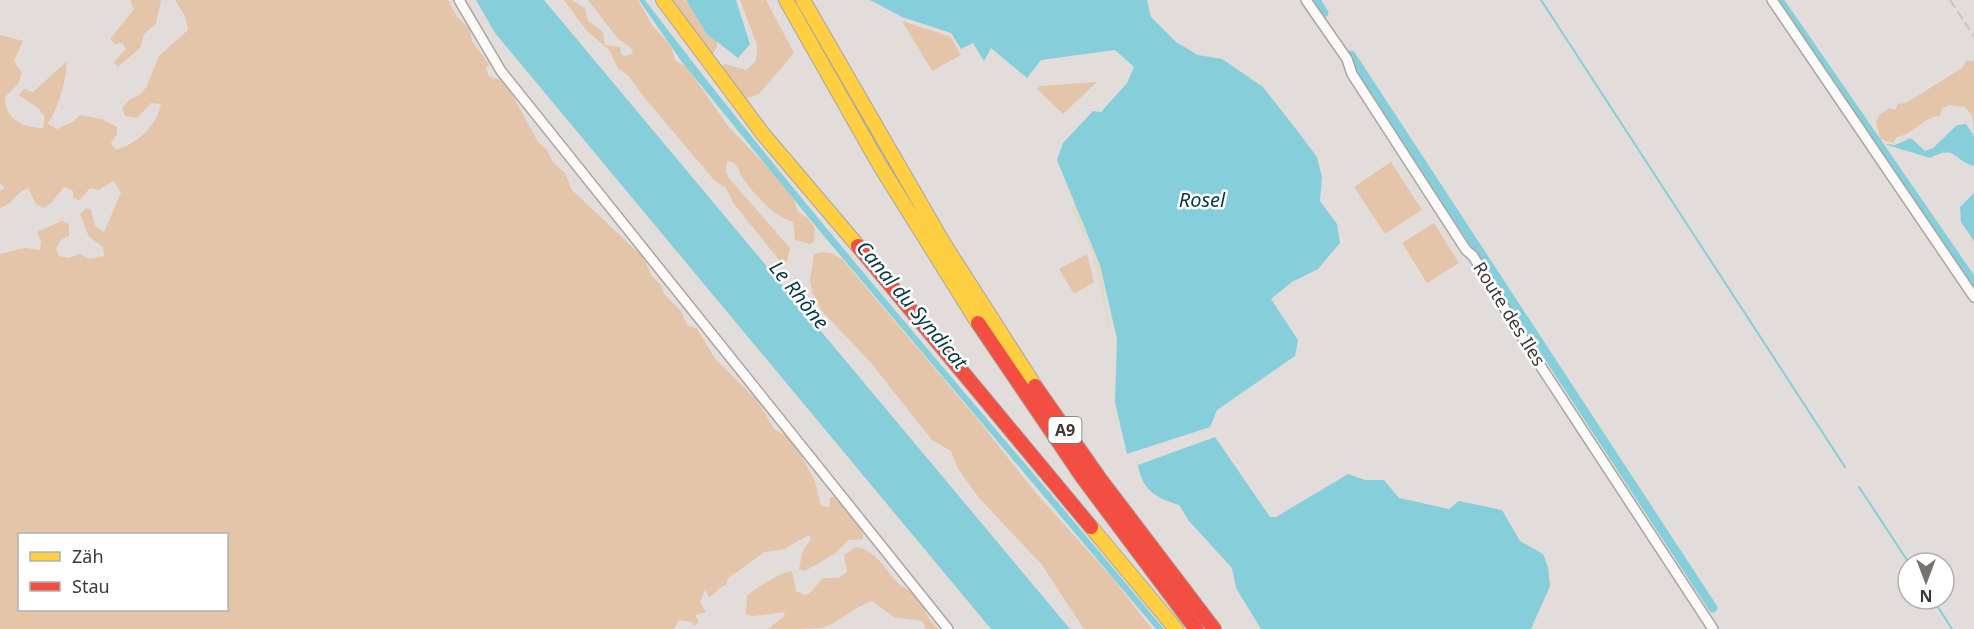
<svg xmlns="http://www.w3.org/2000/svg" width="1974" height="629" viewBox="0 0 1974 629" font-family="'Noto Sans',sans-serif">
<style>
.green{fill:#e4c5a9;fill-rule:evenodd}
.sand{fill:#e0d9c3}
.water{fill:#86ceda}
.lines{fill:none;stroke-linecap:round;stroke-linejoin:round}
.stream{stroke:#86ceda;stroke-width:2}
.canal{stroke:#86ceda;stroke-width:9}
.street-casing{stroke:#a9a5a2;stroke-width:12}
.slow-casing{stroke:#a9a5a2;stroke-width:16}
.jam-casing{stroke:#a9a5a2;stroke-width:16}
.street{stroke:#fbfaf9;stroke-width:9}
.slow{stroke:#ffcf43;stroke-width:14}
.jam{stroke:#f24e42;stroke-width:14}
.rail{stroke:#c4c4c2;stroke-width:2;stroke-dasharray:9 4.5;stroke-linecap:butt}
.labels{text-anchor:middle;stroke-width:5;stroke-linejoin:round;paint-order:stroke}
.shield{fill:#fff;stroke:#767472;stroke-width:1.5}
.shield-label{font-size:16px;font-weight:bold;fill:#3c3936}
.street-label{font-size:18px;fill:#3c3936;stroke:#fff}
.water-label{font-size:20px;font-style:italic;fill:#073a43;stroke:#fff}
</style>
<rect width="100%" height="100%" fill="#e2ddda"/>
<path class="green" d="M130,0H161L156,24L144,34L140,48L118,67L114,62L126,49L122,43L115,44L110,39L134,9Z
M175,0H448L457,17L470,29L472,41L489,64L486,69L489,76L500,80L508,87L538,142L547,150L553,162L565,173L572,190L643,257L651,275L660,284L664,294L681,311L687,325L697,329L716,360L757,400L774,429L794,441L815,482L821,506L830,507V497C849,497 848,521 862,528L863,539L848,540L836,553L805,571L799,569C802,556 801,550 811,540L809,535L784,549L765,552L728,578L726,585C718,587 716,594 709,597L705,590L700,602L706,612L695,615L699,622L694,626L692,622L679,620L674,629H0V254L25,248L40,250L41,241L37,232L62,221L69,224V236L61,240L56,249L59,256L69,258L79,254L90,259L104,256L103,247L89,237L80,214L86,208L91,209L95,226L104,232L121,193L114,181L98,190L90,188L79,201L73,197V191L64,187L51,203L43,208L36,204L28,188C16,192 12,205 0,208V191L5,188L0,184V35L23,41L14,61L22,73L18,84L5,97C5,119 23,128 43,128L45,117L38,108L19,95L24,89L33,92L66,62C68,78 57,110 48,124L57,129L74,121L80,115L101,119L117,127V134L111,143L116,150C138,143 156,127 161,104L151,103L137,118L125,116L122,108L129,100L141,94L147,86L159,56L188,30L185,16ZM20,534H226V610H20Z
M564,0H571L585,8L588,21L603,32L605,45L620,47L621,54L624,56L633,54L631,48L618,39L588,0H638L652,25L671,46L675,61L686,66L728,126L777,177L794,200L798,212L808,218L815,228L814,242L810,244L795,240L793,222C773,216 757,197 744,180C739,173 739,166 731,161L727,162L726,172L729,178L790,248L787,262L780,261L734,204L726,188L714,180L643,96L629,76L618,68L609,50L587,31Z
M673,0H685L717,40V47L713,53H708Z
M740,0H766L794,53L759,94L743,100L717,67L725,64L746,70L756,61L757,45Z
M902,21L951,37L961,55L932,71Z
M1966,61H1974V133L1972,115L1965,107L1949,105L1942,109L1940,116C1922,117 1915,134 1897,137L1893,143L1880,139L1876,121L1880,114L1890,108L1895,110L1898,104L1906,103L1962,68Z
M1097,82L1063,114L1037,89L1040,86Z
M1391,162L1422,210L1385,234L1354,187Z
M1434,223L1459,263L1427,283L1402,243Z
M822,252L831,253L842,259L979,421L1035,492L1115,581L1152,629H1084L1042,565L979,498L958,469L951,451L932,440L871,363L822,311L812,292L810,280L814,254Z
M1087,254L1094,282L1074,294L1059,269Z
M856,547C877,551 884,568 897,582C904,590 914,590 919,599C927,611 926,620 939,629H926L922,621L894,617L872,601C853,607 840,623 821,628C805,629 784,629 768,629L784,616L785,612L753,616L746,614L747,596C753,589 785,570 792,571L796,591L804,595L809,594L823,578H838L847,572L844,555Z"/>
<path class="sand" d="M1075,205L1100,265L1112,342L1092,252L1071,207Z"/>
<path class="water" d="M476,0H544L1070,629H991L495,33Z
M639,0H645C809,217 991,420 1164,629H1156L818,229L682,62Z
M686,0H736L750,44L738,58L707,34Z
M870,0H1147L1151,17L1176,42L1198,55L1222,59L1263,87L1296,129L1317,157L1322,177L1320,201L1337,224L1340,243L1318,269L1292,282L1271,299L1298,340L1295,356L1217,410L1210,427L1127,454L1115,402L1117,339L1100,265L1057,160L1063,143L1093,111L1101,112L1127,83L1134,67L1115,50L1041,60L1027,78L991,48L984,61L973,43L961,49L951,33L902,17Z
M1966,124L1974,136V166C1953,161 1957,144 1930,158L1884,144L1895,145L1911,138L1925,151L1933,148L1957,125Z
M1974,193V241L1961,222L1960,207Z
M1215,437L1270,517H1276L1348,474L1365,480H1384L1399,498L1449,509L1459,501L1502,510L1520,541L1543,554L1548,567L1550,586L1531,629H1261L1236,588L1232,568L1189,521L1179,505C1156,498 1142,490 1138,465Z"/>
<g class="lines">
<path class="stream" d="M1541,0L1845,467
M1859,487L1909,563
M1933,599L1952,629"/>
<path class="canal" d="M1316,0L1324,13
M1779,0L1974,283
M1351,55L1713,608"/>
<g class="street-casing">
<path id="street" d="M459,0L501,71L948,629
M1306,0L1347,59L1352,74L1466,250L1473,256L1532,353L1713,629
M1772,0L1974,297"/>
</g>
<g class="slow-casing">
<path id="slow" d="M663,0L763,134L858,246
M786,0L879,164L978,323
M803,0L944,244L1035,386
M1091,527L1176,629"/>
</g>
<g class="jam-casing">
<path id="jam" d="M858,246L1091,527
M978,323L1083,478L1196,629
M1035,386L1100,479L1214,629"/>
</g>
<use href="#street" class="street"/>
<use href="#slow" class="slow"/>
<use href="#jam" class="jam"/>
<path class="rail" d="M1950,0L1974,36"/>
</g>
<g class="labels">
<rect class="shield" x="1048.5" y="417" width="33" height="26" rx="4.5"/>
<g class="shield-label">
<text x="1065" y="436">A9</text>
</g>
<g class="street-label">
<text transform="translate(1509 314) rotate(58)" y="6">Route des Iles</text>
</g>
<g class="water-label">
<text x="1202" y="207">Rosel</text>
<text transform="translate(799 295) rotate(51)" y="7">Le Rhône</text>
<text transform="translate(912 305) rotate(50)" y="7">Canal du Syndicat</text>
</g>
</g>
<rect x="18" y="533" width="210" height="78" fill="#ffffff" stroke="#b1b0af" stroke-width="1.5"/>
<rect x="30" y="552" width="30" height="9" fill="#ffcf43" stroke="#b1b0af" stroke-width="1.5"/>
<text x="72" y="563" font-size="18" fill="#3c3936">Zäh</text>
<rect x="30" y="582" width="30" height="9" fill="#f24e42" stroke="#b1b0af" stroke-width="1.5"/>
<text x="72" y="593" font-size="18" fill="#3c3936">Stau</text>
<g transform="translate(1926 581) rotate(180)"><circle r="28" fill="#ffffff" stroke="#b1b0af" stroke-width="1.5"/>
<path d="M0-4.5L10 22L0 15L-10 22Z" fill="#76726f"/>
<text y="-9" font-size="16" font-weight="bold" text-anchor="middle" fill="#3c3936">N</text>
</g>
</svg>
